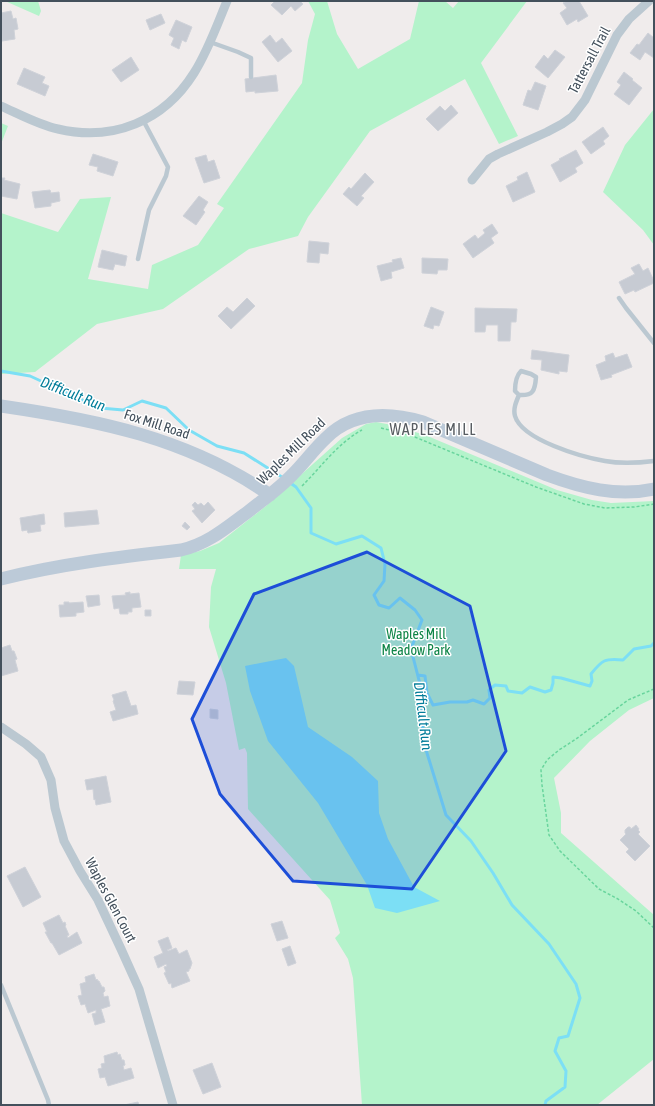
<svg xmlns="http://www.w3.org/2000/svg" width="655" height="1106" viewBox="0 0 655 1106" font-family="'Asap Condensed',sans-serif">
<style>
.green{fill:#b4f3cb}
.water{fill:#7cdff5}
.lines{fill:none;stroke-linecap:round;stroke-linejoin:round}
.stream{stroke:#7cdff5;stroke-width:3}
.building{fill:#c7cbd3;stroke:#cfd2d9}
.path{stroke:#69d59d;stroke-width:1.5;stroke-dasharray:3 2;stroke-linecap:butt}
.lane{stroke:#bbc8d1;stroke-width:4.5}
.street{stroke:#bbc8d1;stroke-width:9}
.secondary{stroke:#bccad8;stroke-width:13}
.marked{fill:#1d4ed8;fill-opacity:0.2;stroke:#1d4ed8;stroke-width:3;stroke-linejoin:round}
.labels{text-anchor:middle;stroke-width:3;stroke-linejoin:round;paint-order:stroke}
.street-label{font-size:14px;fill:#43505c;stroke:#fff}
.park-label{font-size:14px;fill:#0c8446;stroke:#fff}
.water-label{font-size:15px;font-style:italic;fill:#037d9a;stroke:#fff}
.quarter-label{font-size:16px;letter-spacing:1px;fill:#585d62;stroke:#fff}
</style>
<rect width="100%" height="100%" fill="#f0ecec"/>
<path class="green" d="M5,1H38L41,11L39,16Z
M308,1H327L337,34L358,69L410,39L419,1H445L453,8L459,1H527L481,63L518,136L499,144L465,79L370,131L308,217L298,236L249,249L163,309L97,324L35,372L1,374V213L58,232L80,199L111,197L88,279L148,289L152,265L198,245L224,208L217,204L302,83L308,40L315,14Z
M654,109V245L643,230L603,192L625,145Z
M1,123L8,126L1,144Z
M376,422L392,425L425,435L557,490L592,500L611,503L654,501V698L629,710L590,741L554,778L561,813V833L654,915V1059L597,1105H362L353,978L348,959L335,938L340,933L330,900L248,809L247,753L245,748L239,750L226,683L209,627L211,587L216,569H179L181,555L200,551L219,543L266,506L342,438L366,424Z"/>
<path class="water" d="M286,658L294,666L308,727L352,757L378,781L379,813L388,839L414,887L440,901L397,913L375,908L367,885L318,803L268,741L250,691L245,666Z"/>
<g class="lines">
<path class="stream" d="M1,371L30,376L100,408L123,410L142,401L166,408L189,430L217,446L244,453L285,479
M289,482L296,487L311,508V533L336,544L362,536L381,548L385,564L384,581L374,595L379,605L389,608L400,598L415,610L422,620L411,649L422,692L423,740L446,815L471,841L493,873L512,905L549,944L576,984L580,998L568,1036L559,1038L555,1051L566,1071L565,1087L546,1101L545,1105
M418,675L425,676L427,693L433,705L450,702H467L473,700L484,704L490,698L489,690L495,685L506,686L508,691L522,693L530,687L545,692L551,690L553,683V677L561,678L590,686L592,681L591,674C602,660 605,658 623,660L634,649L651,646L654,643"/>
</g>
<path class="building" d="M275,1H300L303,4L295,11L291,6L282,15L271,5Z
M567,1H579L588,16L578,22L577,19L567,25L560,13L567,8L563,3Z
M11,11L13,19L16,18L18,29L14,30L15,39L2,41L1,13Z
M161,14L165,23L150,30L146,20Z
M176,20L192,27L186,42L182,40L179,49L171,45L174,38L169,35Z
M648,33L654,38V58L645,52L640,60L630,53L637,44L639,45Z
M270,35L276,43L282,38L292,51L278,62L262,42Z
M555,50L565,57L548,78L535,67L544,55L548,59Z
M131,57L139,70L121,82L112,70Z
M24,68L45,77L42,83L49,86L45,96L17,84Z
M624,72L633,79L632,80L642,88L629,105L614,94L621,85L617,82Z
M276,75L278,91L255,93V91L246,92L245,79Z
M535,82L546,86L538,110L523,105L528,90L531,91Z
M451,105L458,113L438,131L426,119L440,106L445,111Z
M603,127L609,136L603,141L605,144L591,154L582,142Z
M576,150L583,163L575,168L577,172L560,182L551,165L560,160L559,159Z
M93,154L118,162L113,176L97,171L98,167L89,165Z
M206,155L208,162L214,160L220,178L204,183L195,158Z
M527,172L535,192L513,202L506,186L518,180L517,177Z
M365,173L374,182L361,196L364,198L357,206L343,194L349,187L351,189Z
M1,178H5L4,180L20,184L17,199L1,196Z
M50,190L51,193L59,192L60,201L51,203V206L35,208L32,192Z
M199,196L208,202L203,210L205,212L196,225L183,216Z
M492,224L498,233L491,238L494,243L473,258L463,244L475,235L478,239L485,233L483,230Z
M309,241L329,243L328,254L320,253L319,263L307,262Z
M102,250L127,256L125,266L115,264L113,270L98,267Z
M401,258L404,268L391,272L392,278L381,281L377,266L393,262L392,260Z
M422,258L448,259L447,270H438L437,274L422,273Z
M639,264L643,271L648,268L654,281V283L635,292L634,290L625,294L619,282L635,274L631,268Z
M247,298L255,306L231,329L218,316L227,307L233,312Z
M431,307L444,312L439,326L434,325L433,329L424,326Z
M475,308L517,309L516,322H511L510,341H498V325H486L485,332H475Z
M532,350L569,355L567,372L559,371V374L541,370L542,360L531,359Z
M613,353L615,358L627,354L632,367L611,375L612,377L601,380L596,365L606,361L605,356Z
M195,502L198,505L201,503L204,506L208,502L215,510L202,523L192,511L195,509L192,505Z
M97,510L99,524L65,527L64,513Z
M44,514L45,524L40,525L41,531L28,533L27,530L22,531L20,518Z
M185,522L190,527L187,530L182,526Z
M130,592V594L139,593L141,607L132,608V612H128V614H120L119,608L114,609L112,596L126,595L125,593Z
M99,595L100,605L88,607L86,596Z
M64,602H69V603L83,602L84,612L76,613V616L60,617L59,605H64Z
M145,610H151V616H145Z
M10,645L12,651H14L17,659L15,660L18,671L1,676V648Z
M179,681L195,682L193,695L177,694Z
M126,691L131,706L136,705L138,714L113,721L110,712L116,710L113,701L114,700L112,695Z
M210,709L218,710V719L210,718Z
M106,776L111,802L96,805L95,799L94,800L93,789L87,790L85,780Z
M636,825L639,829L638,830L640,832L638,834L650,846L635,861L626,852L629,849L620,840L626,834L625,833V830L628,827H630L631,829Z
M25,867L41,897L23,907L7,876Z
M59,915L63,923L65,922L66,925L65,926L69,935L67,936L68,938L77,932L82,943L59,955L52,943H51L45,932H47L43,923Z
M282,921L288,938L277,941L271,924Z
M168,937L172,948L167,950L168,951L176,948L179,954L187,950L192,963L190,969H189V971L186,972L190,981L172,988L171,983L169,984L164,973L166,972L164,967L167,966L166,964L158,968L154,957L163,953L158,941Z
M290,946L296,963L288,966L282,949Z
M94,974L96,980L97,979L98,981H99L102,987H104L105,991L103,993L104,997L108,996L110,1006L101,1009L105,1022L95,1025L92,1014L96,1013V1010L88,1013L85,1004L81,1005L78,996L82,995L80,984L86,982L85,977Z
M117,1052L118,1055L120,1054L122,1060H124L125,1065L123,1066L124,1070L131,1068L134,1078L108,1086L105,1077L100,1078L98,1069L102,1068L101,1064L105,1063L104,1056Z
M212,1063L221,1087L203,1094L193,1070Z
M138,1102L139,1105H124Z"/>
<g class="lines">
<path class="path" d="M381,428L410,435L536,487L584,504L605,508L634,507L654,504
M302,486C321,467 338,443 362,430
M654,689L628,700L576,739L559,750L547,760L541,770L542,785L549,835L560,851L599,889L618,899L636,911L654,928"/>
<path class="lane" d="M210,42L238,52L251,58V77
M138,259L149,210L166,176L168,167L143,120
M619,298L626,308L654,343
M521,371L531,374L536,377C535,391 533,396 519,395L515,391C515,384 516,376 521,371Z
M519,395C516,402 513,409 515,416C522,440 582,457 605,461C621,464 638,463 654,461
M1,985L48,1100L49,1105"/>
<path class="street" d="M1,106C19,114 39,125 58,129C113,142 164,121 194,73C208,51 217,25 227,1
M472,180L489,159L498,154L547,132L562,124L572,117L585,100L617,35L629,19L649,1
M1,727L26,744L41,757L51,780L55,808L64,841L80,871L98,900L121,949L139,989L173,1105"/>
<path class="secondary" d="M1,406C97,420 188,438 270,495
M1,579C60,564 120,557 181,550C208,544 227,527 249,511C264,499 280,488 293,474C305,462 314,449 326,438C353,411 389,412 423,422L547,475C582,488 617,497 654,489"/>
</g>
<path class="marked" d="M367,552L470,606L506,751L412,889L293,881L220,794L192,719L254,594Z"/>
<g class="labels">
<g class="street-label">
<text transform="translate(589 60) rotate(-62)" y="5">Tattersall Trail</text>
<text transform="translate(157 424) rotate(18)" y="5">Fox Mill Road</text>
<text transform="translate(291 451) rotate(-44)" y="5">Waples Mill Road</text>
<text transform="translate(111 900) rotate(62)" y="5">Waples Glen Court</text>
</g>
<g class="park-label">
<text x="416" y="639">Waples Mill<tspan x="416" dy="16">Meadow Park</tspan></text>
</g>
<g class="water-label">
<text transform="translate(73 394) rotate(22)" y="5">Difficult Run</text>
<text transform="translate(423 716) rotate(83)" y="5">Difficult Run</text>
</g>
<g class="quarter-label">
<text x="433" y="435">WAPLES MILL</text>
</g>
</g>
<rect width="655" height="1106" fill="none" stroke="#43505c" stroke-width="4"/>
</svg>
